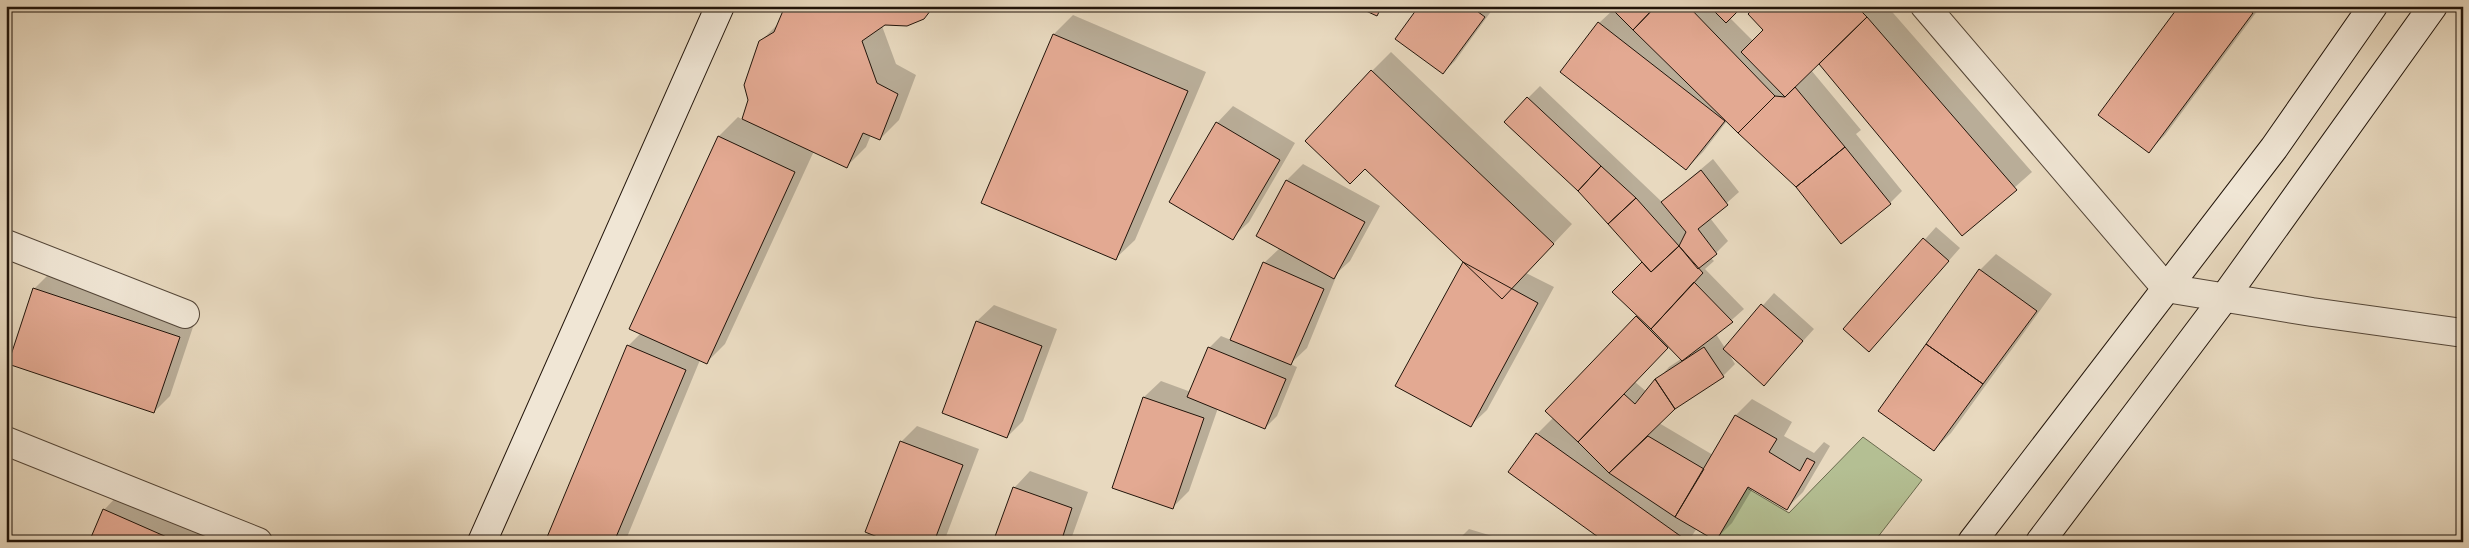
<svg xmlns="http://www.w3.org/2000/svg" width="2469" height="548" viewBox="0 0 2469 548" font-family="'IM FELL Double Pica',serif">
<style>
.green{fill:#b4bf93;stroke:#6a6a4e}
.shadow{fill:#0003;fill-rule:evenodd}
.building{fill:#e3a992;stroke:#21140a}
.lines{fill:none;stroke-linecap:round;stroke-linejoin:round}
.street-casing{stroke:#534537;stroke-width:30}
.secondary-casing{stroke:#21140a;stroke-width:30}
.street{stroke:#f0e6d5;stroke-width:28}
.secondary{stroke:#f0e6d5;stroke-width:28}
</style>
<rect width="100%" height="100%" fill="#e8d9bf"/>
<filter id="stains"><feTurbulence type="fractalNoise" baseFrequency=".004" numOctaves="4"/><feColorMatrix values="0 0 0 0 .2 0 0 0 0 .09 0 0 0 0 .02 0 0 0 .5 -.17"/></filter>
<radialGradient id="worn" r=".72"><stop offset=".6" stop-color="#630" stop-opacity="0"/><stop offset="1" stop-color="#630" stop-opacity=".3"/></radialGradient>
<path class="green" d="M1863,437L1922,480L1874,542H1714L1747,488L1789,513Z"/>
<path class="shadow" d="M787,6H934L923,18L882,26L896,64L916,75L899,120L880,139L871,135L866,147L847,166L814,151L725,344L706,363L700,360L625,542H547L628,346L641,333L719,136L738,117L743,120L750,100L760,42L780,22Z
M1421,6H1495L1455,61L1443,73Z
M1611,6H1742L1730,18L1753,41L1765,29L1757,6H1887L2032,172L1962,234L1819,62L1811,70L1861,130L1856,134L1902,191L1890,203L1796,186L1727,121L1703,152L1686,169L1599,23L1614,9Z
M2180,6H2261L2165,135L2149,151Z
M1073,15L1206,72L1135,240L1115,259L1054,34Z
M1391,52L1572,224L1526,273L1554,287L1487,410L1470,426L1464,262L1372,71Z
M1540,86L1662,202L1713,159L1739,192L1710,218L1728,241L1711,258L1714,261L1705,269L1744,309L1716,334L1725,348L1774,293L1814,329L1764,384L1729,354L1735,364L1723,376L1674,408L1659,423L1713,455L1736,415L1752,399L1792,422L1784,436L1814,453L1824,442L1830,446L1803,492L1787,508L1753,488L1732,523L1716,539L1697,528L1688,542H1607L1537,434L1554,417L1547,411L1637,316L1614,292L1643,262L1528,98ZM1669,346L1681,359L1669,367L1647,392L1635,382Z
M1233,106L1295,143L1249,222L1232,238L1170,201L1217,123Z
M1303,164L1380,206L1350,261L1338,272L1307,348L1290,364L1297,367L1277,416L1265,428L1218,408L1189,491L1172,508L1113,487L1144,397L1161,381L1191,392L1209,348L1221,336L1231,340L1264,263L1280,248L1257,235L1287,180Z
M1936,227L1960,248L1881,338L1845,329Z
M1996,254L2052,294L1951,433L1934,450L1980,270Z
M51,272L195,321L170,396L154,412L34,289Z
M994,305L1057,329L1023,421L1007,437L943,413L977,321Z
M917,426L979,449L945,539L942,542H893L901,442Z
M1030,471L1088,492L1070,542H995L1014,488Z
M120,493L231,542H90L104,510Z
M1469,529L1512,542H1456Z
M647,538L655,542H644Z"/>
<path class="building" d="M785,6H934L924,19L907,26L885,25L862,41L877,83L898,94L880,140L863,133L847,168L742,119L748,100L744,85L759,41L774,32Z
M1355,6H1382L1377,16Z
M1419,6H1470L1485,17L1443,74L1395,39Z
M1609,6H1656L1633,30Z
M1656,6H1688L1775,96L1738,133L1633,30Z
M1709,6H1743L1726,23Z
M1756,6H1856L1867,17L1785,97L1741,52L1763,30L1748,14Z
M2179,6H2244L2253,13L2149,153L2098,115Z
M1867,17L2017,190L1962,236L1819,64Z
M1598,22L1725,121L1686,170L1560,72Z
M1053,34L1188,91L1116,260L981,203Z
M1371,70L1554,244L1502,299L1365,169L1350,184L1305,141Z
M1795,87L1845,147L1796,187L1738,133L1775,96L1785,97Z
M1527,97L1601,166L1578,191L1504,122Z
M1216,122L1280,160L1233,240L1169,202Z
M718,136L795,172L707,364L629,329Z
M1845,147L1891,204L1841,244L1796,187Z
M1601,166L1636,198L1608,224L1578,191Z
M1701,170L1728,205L1698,229L1717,254L1698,269L1679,246L1686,232L1661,202Z
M1286,180L1365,222L1334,279L1256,236Z
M1636,198L1679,246L1651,272L1608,224Z
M1923,238L1949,261L1869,352L1843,329Z
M1679,246L1703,273L1651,329L1612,292L1642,262L1651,272Z
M1263,262L1324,289L1291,365L1230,340Z
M1463,262L1538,303L1471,427L1395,386Z
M1979,269L2037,311L1983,384L1926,344Z
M1694,282L1733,322L1682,361L1651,329Z
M33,288L180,337L154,413L8,364Z
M1761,304L1803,341L1764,386L1723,349Z
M1636,316L1668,348L1578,442L1545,411Z
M976,321L1042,346L1007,438L942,413Z
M1926,344L1983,384L1934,451L1878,411Z
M627,345L686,370L614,542H545Z
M1208,347L1286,379L1265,429L1187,397Z
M1704,347L1724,377L1675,409L1655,379Z
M1655,379L1675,409L1609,473L1578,442L1624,394L1635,404Z
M1143,397L1204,418L1173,509L1112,488Z
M1735,415L1777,439L1769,452L1800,471L1807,458L1815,462L1787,510L1748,487L1716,541L1675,517Z
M1536,433L1686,540L1685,542H1605L1508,472Z
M1648,436L1704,469L1675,517L1609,473Z
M900,441L963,465L934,542H890L865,532Z
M1013,487L1072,508L1061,542H993Z
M103,509L178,542H89Z"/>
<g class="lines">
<g class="street-casing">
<path id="street" d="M1925,6L2166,288L2312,312L2463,333
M6,244L185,314
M6,441L258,542"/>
</g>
<g class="secondary-casing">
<path id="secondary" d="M482,542L720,6
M1972,542L2274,148L2373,6
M2040,542L2224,298L2433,6"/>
</g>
<use href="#street" class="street"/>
<use href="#secondary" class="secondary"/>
</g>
<rect width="2469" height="548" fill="none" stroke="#e8d9bf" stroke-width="25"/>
<rect x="8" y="8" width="2454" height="533" fill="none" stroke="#21140a" stroke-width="2.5"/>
<rect x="12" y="12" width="2444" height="523" fill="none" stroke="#21140a"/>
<rect width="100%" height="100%" filter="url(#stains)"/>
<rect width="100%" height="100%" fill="url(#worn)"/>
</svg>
